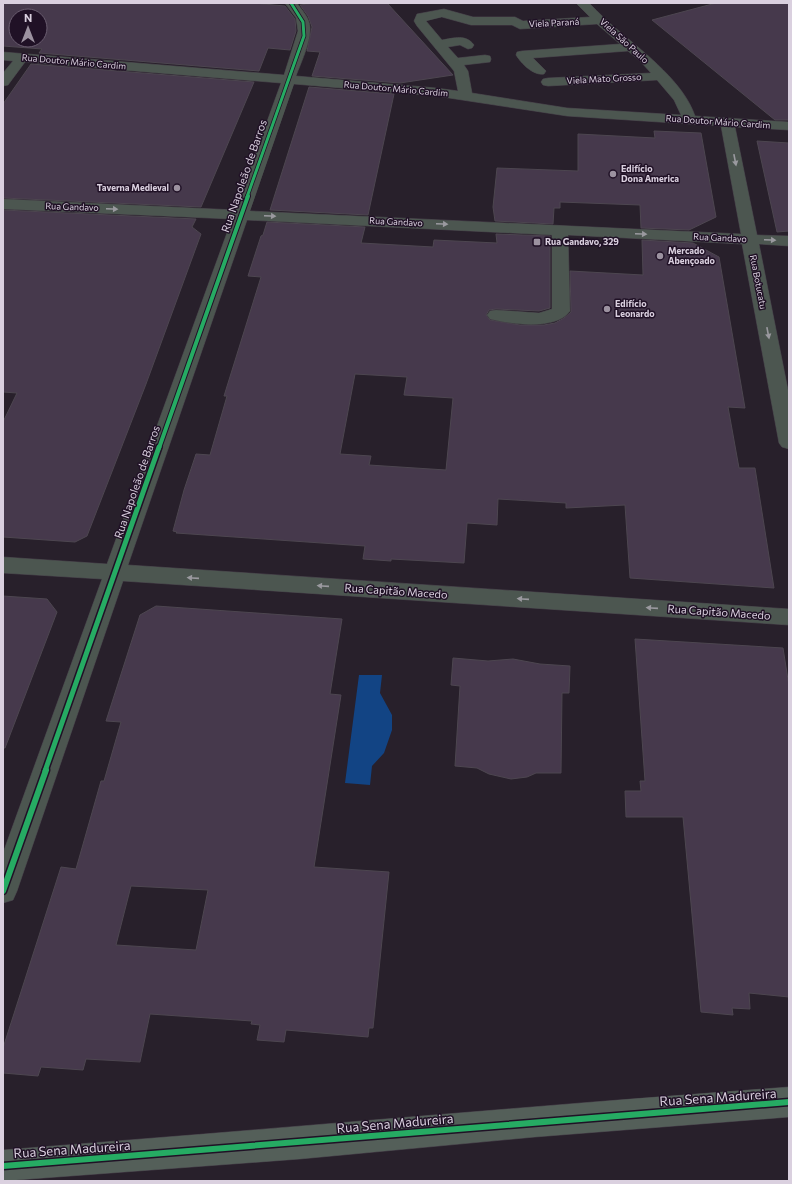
<svg xmlns="http://www.w3.org/2000/svg" width="792" height="1184" viewBox="0 0 792 1184" font-family="Commissioner,sans-serif">
<style>
.water{fill:#124484}
.building{fill:#46394c;stroke:#4d4650;fill-rule:evenodd}
.lines{fill:none;stroke-linecap:round;stroke-linejoin:round}
.minor-casing{stroke:#443d47;stroke-width:1}
.major-casing{stroke:#443d47;stroke-width:1}
.minor{fill:#4c5650;fill-rule:evenodd}
.major{fill:#545f59;fill-rule:evenodd}
.cycleway-far3-casing{stroke:#201126;stroke-width:4.5}
.cycleway-far2-casing{stroke:#201126;stroke-width:6}
.cycleway-far1-casing{stroke:#201126;stroke-width:8}
.cycleway-casing{stroke:#201126;stroke-width:9}
.cycleway-far3{stroke:#26ab63;stroke-width:3}
.cycleway-far2{stroke:#26ab63;stroke-width:4}
.cycleway-far1{stroke:#26ab63;stroke-width:5}
.cycleway{stroke:#26ab63;stroke-width:6}
.oneway{fill:#9a999f}
.poi-dot{fill:#9c92a0;stroke:#201126;stroke-width:1.5}
.labels{text-anchor:middle;stroke-width:3;stroke-linejoin:round;paint-order:stroke}
.far-street-label{font-size:9px;fill:#dad0df;stroke:#201126}
.far-poi-label{font-size:9px;font-weight:bold;fill:#dad0df;stroke:#201126;text-anchor:start}
.street-label{font-size:11px;fill:#dad0df;stroke:#201126}
.near-street-label{font-size:13px;fill:#dad0df;stroke:#201126}
</style>
<rect width="100%" height="100%" fill="#28202b"/>
<path class="water" d="M359,675H382L380,693L392,715V730L384,753L372,766L370,785L345,783Z"/>
<path class="building" d="M3,3H253L285,6L295,19L296,31L290,50L268,48L259,71L39,53L42,49L3,46ZM16,16H40V40H16Z
M315,3H387L453,75L400,83L312,76L320,52L307,51L312,27L308,16L300,5Z
M716,3H789V120H775L652,20Z
M31,64L254,82L201,207L3,198V104Z
M309,87L394,94L368,215L270,210Z
M654,131L701,133L716,217L689,230L641,228L640,205L560,202V208H554L553,224L495,221L493,207L497,168L578,171V134L655,138Z
M757,141L789,143V231L777,232Z
M3,210L196,219L192,227L201,234L146,384L87,536L75,542L3,537V422L17,393L3,392Z
M267,222L365,227L361,243L433,247L434,240L497,243L496,234L550,236V308L539,311L496,309L489,310L486,315L490,320L520,325H544L555,323L564,318L571,312L570,271L643,275L642,240L693,243L719,257L745,408L728,407L739,468H755L774,588L630,578L625,505L566,508V503L498,499L497,525L467,523L464,563L391,559V561L363,559L365,546L176,533L177,532L173,531L184,490L196,454L210,455L227,396H224L261,277L248,276L261,236L263,235ZM355,374L407,377L404,395L453,398L446,470L369,465L371,456L340,454Z
M3,596L47,599L57,612L5,748H3Z
M156,606L342,619L330,694L341,695L314,867L389,872L373,1028H369L368,1037L286,1030L284,1042L257,1040L260,1025L251,1024L252,1021L150,1014L140,1062L86,1059L83,1070L41,1067L38,1076L3,1073V1048L61,867L76,869L101,781H104L121,722L106,721L140,615ZM131,886L208,890L196,950L116,945Z
M635,639L783,648L789,686V997L749,993L750,1009L732,1008L733,1015L701,1012L683,817H626L625,791H641L640,781H645Z
M453,658L488,661L513,659L540,664L570,666L569,693H562L561,773H536L527,777L511,779L489,774L477,768L455,766L460,686L451,685Z"/>
<g class="lines">
<g class="minor-casing">
<path id="minor" d="M285,3H297C301,9 307,15 309,22C314,36 301,62 296,76L436,88L458,91L454,71L417,26L414,21L417,14L444,9L473,17H515L523,21L590,17L576,3H589C599,13 609,23 620,32C646,54 684,83 695,116L789,122V130L735,127L757,235L789,236V246L759,244L789,395V449L782,447L779,443L742,244L568,235L570,311C556,331 510,324 490,319L487,315L490,311L496,310L539,313L552,309V235L247,220L128,565L789,609V625L123,581L17,891L13,900L3,903V853L102,579L3,573V557L107,564L232,219L3,209V199L235,210L281,83L25,62L8,85L3,86V73L13,61L3,60V52L284,75L298,31L296,18ZM442,17L471,25H512L520,29L597,24L620,44L522,51L517,52L516,55C521,63 533,76 544,74L546,71L533,58L628,51L640,61L651,73L548,78L543,79L541,82L543,85L548,86L657,80L674,100L681,115L567,108L472,93L468,71L464,65L490,62L491,59L490,56L485,55L458,58L448,47L460,45L468,49L472,48L474,45C466,34 454,38 442,40L426,21ZM294,84L436,96L567,116L721,126L741,234L250,211Z"/>
</g>
<g class="major-casing">
<path id="major" d="M789,1087V1117L535,1137L300,1159L3,1181V1150C265,1130 527,1106 789,1087Z"/>
</g>
<use href="#minor" class="minor"/>
<use href="#major" class="major"/>
<g class="cycleway-far3-casing">
<path id="cycleway-far3" d="M247,197L304,36L303,22L291,3"/>
</g>
<g class="cycleway-far2-casing">
<path id="cycleway-far2" d="M159,448L248,196"/>
</g>
<g class="cycleway-far1-casing">
<path id="cycleway-far1" d="M45,771L159,447"/>
</g>
<g class="cycleway-casing">
<path id="cycleway" d="M3,891L46,770
M3,1166C265,1146 527,1122 789,1102"/>
</g>
<use href="#cycleway-far3" class="cycleway-far3"/>
<use href="#cycleway-far2" class="cycleway-far2"/>
<use href="#cycleway-far1" class="cycleway-far1"/>
<use href="#cycleway" class="cycleway"/>
</g>
<defs><path id="oneway-solid" d="M-6-.8H1V-3.2L6.5 0L1 3.2V.8H-6Z"/></defs>
<g class="oneway">
<use href="#oneway-solid" transform="translate(735 160) rotate(79)"/>
<use href="#oneway-solid" transform="translate(112 209) rotate(2)"/>
<use href="#oneway-solid" transform="translate(270 216) rotate(3)"/>
<use href="#oneway-solid" transform="translate(442 224) rotate(3)"/>
<use href="#oneway-solid" transform="translate(641 234) rotate(3)"/>
<use href="#oneway-solid" transform="translate(770 240) rotate(3)"/>
<use href="#oneway-solid" transform="translate(768 333) rotate(79)"/>
<use href="#oneway-solid" transform="translate(193 578) rotate(-176)"/>
<use href="#oneway-solid" transform="translate(323 586) rotate(-176)"/>
<use href="#oneway-solid" transform="translate(523 599) rotate(-176)"/>
<use href="#oneway-solid" transform="translate(652 608) rotate(-176)"/>
</g>
<g class="poi-dot">
<circle cx="613" cy="174" r="4"/>
<circle cx="177" cy="188" r="4"/>
<rect x="533" y="238" width="8" height="8" rx="2"/>
<circle cx="660" cy="256" r="4"/>
<circle cx="607" cy="309" r="4"/>
</g>
<g class="labels">
<g class="far-street-label">
<text transform="translate(554 23) rotate(-3)" y="3">Viela Paraná</text>
<text transform="translate(624 41) rotate(42)" y="3">Viela São Paulo</text>
<text transform="translate(74 62) rotate(5)" y="3">Rua Doutor Mário Cardim</text>
<text transform="translate(604 79) rotate(-3)" y="3">Viela Mato Grosso</text>
<text transform="translate(396 89) rotate(5)" y="3">Rua Doutor Mário Cardim</text>
<text transform="translate(718 122) rotate(4)" y="3">Rua Doutor Mário Cardim</text>
<text transform="translate(72 207) rotate(2)" y="3">Rua Gandavo</text>
<text transform="translate(396 222) rotate(3)" y="3">Rua Gandavo</text>
<text transform="translate(720 238) rotate(3)" y="3">Rua Gandavo</text>
<text transform="translate(758 282) rotate(79)" y="3">Rua Botucatu</text>
</g>
<g class="far-poi-label">
<text x="621" y="172">Edifício<tspan x="621" dy="10">Dona America</tspan></text>
<text x="169" y="191" text-anchor="end">Taverna Medieval</text>
<text x="545" y="245">Rua Gandavo, 329</text>
<text x="668" y="254">Mercado<tspan x="668" dy="10">Abençoado</tspan></text>
<text x="615" y="307">Edifício<tspan x="615" dy="10">Leonardo</tspan></text>
</g>
<g class="street-label">
<text transform="translate(244 176) rotate(-71)" y="4">Rua Napoleão de Barros</text>
<text transform="translate(137 482) rotate(-71)" y="4">Rua Napoleão de Barros</text>
<text transform="translate(396 591) rotate(4)" y="4">Rua Capitão Macedo</text>
<text transform="translate(719 612) rotate(4)" y="4">Rua Capitão Macedo</text>
</g>
<g class="near-street-label">
<text transform="translate(718 1097) rotate(-4)" y="5">Rua Sena Madureira</text>
<text transform="translate(395 1123) rotate(-5)" y="5">Rua Sena Madureira</text>
<text transform="translate(72 1149) rotate(-4)" y="5">Rua Sena Madureira</text>
</g>
</g>
<rect width="792" height="1184" fill="none" stroke="#dad0df" stroke-width="8"/>
<g transform="translate(28 28)"><circle r="19" fill="#201126" stroke="#6a5d70"/>
<path d="M0-3L7 15L0 10L-7 15Z" fill="#9c92a0"/>
<text y="-6" font-size="11" font-weight="bold" text-anchor="middle" fill="#dad0df">N</text>
</g>
</svg>
